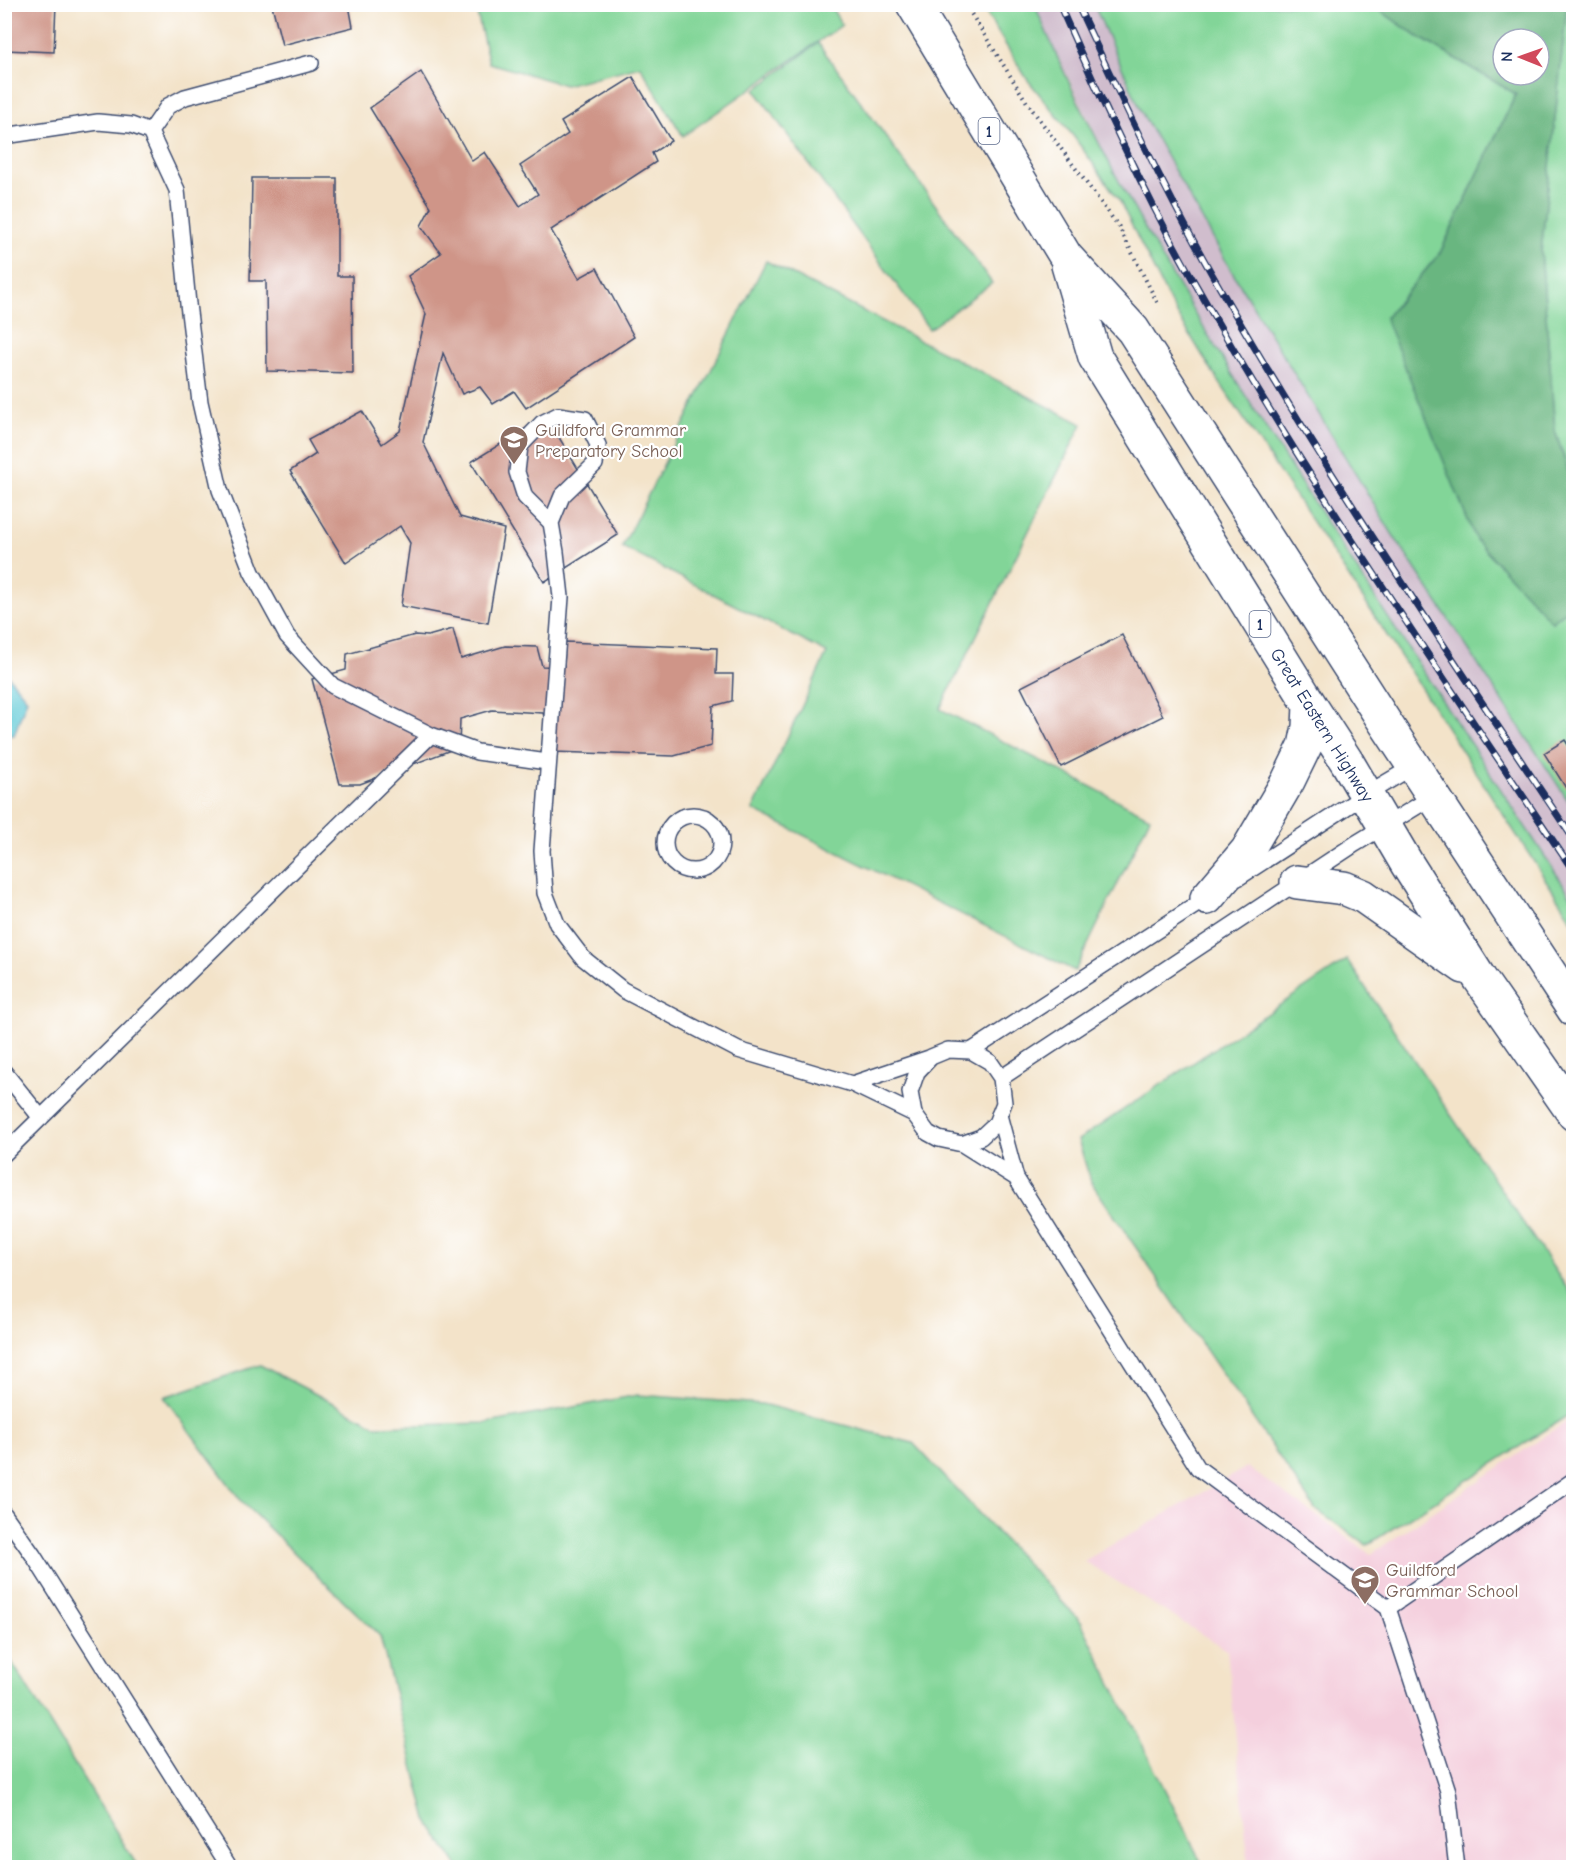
<svg xmlns="http://www.w3.org/2000/svg" width="1578" height="1872" viewBox="0 0 1578 1872" font-family="'Comic Neue',sans-serif">
<style>
.built{fill:#f4cfdd}
.industrial{fill:#d0bdcd}
.green{fill:#82d598;stroke:#4e827b;stroke-width:1.5}
.forest{fill:#69b680;stroke:#42726f;stroke-width:1.5;fill-rule:evenodd}
.water{fill:#5dc9d6;stroke:#3c7c9a;stroke-width:1.5}
.building{fill:#cf9588}
.lines{fill:none;stroke-linecap:round;stroke-linejoin:round}
.lane-casing{stroke:#3b4a6e;stroke-width:18}
.highway-casing{stroke:#3b4a6e;stroke-width:36}
.path{stroke:#3b4a6e;stroke-width:4;stroke-dasharray:1.5 4.5;stroke-linecap:butt}
.lane{stroke:#fff;stroke-width:15}
.highway{stroke:#fff;stroke-width:33}
.rail-casing{stroke:#1b2f5e;stroke-width:7}
.rail{stroke:#fff;stroke-width:4.5;stroke-dasharray:14;stroke-linecap:butt}
.labels{text-anchor:middle;stroke-width:4.5;stroke-linejoin:round;paint-order:stroke}
.shield{fill:#fff;stroke:#5f6d8e;stroke-width:1.5}
.shield-label{font-size:16px;font-weight:bold;fill:#1b2f5e}
.education-label{font-size:18px;fill:#785e54;stroke:#fff;text-anchor:start}
.street-label{font-size:18px;fill:#1b2f5e;stroke:#fff}
</style>
<rect width="100%" height="100%" fill="#fff"/>
<filter id="ink" filterUnits="userSpaceOnUse"><feTurbulence type="fractalNoise" baseFrequency=".0167" numOctaves="2"/><feDisplacementMap in="SourceGraphic" scale="12" xChannelSelector="R" yChannelSelector="G"/><feConvolveMatrix kernelMatrix="1 2 1 2 8 2 1 2 1" color-interpolation-filters="sRGB"/></filter>
<filter id="wash" filterUnits="userSpaceOnUse"><feTurbulence type="fractalNoise" baseFrequency=".008" numOctaves="4" result="noise"/><feDisplacementMap in="SourceGraphic" scale="24" xChannelSelector="R" yChannelSelector="G"/><feGaussianBlur stdDeviation="1.35" result="paint"/><feColorMatrix in="noise" values="0 0 0 0 0 0 0 0 0 0 0 0 0 0 0 0 0 1.4 0 .05"/><feComposite in="paint" operator="in"/></filter>
<g filter="url(#wash)">
<rect width="100%" height="100%" fill="#f3e3c9"/>
<path class="built" d="M1573,1417V1867H1249L1227,1650L1084,1561L1247,1467L1371,1554Z"/>
<path class="industrial" d="M1035,5H1094L1143,115L1231,270L1391,532L1573,808V899L1354,567L1199,323L1120,185L1050,40Z"/>
<path class="green" d="M1573,4V485L1555,431L1541,252L1567,5Z
M475,5H830L842,25L683,136L640,66L565,85L489,63Z
M981,5H1035C1100,164 1191,310 1283,455C1378,604 1476,752 1573,899V922L1364,600L1214,374L1172,306L1119,200L1074,137L1027,79Z
M1094,5H1372L1417,36L1516,94L1440,253L1385,318L1552,622L1573,605V808L1391,532L1231,270L1143,115Z
M818,43L992,283L929,329L755,90Z
M766,261L1082,424L940,709L1150,817L1075,971L753,810L827,653L622,547Z
M1347,960L1573,1297V1412L1367,1545L1315,1509L1091,1182L1078,1140Z
M260,1365L377,1426L488,1423L638,1395L762,1404L913,1443L1081,1622L1201,1862V1867H458L427,1820L380,1636L242,1502L164,1397Z
M4,1651H5L138,1867H5Z"/>
<path class="forest" d="M1372,5H1567L1541,252L1555,431L1573,485L1574,605L1552,622L1476,540L1385,318L1440,253L1516,94L1417,36ZM1503,39H1539V75H1503Z"/>
<path class="water" d="M5,672L27,699L14,735L5,736Z"/>
<g id="blocks">
<path class="building" d="M4,4H56L54,52L4,50Z
M272,5H349L353,27L282,45Z
M421,72L472,161L485,152L520,206L538,194L520,166L568,134L561,122L633,77L671,141L652,153L656,162L551,230L579,278L597,268L634,337L526,408L514,391L493,404L480,387L462,394L443,353L423,442L460,517L504,529L488,623L401,606L410,543L400,526L346,563L290,471L316,454L308,440L362,411L382,444L400,431L426,314L408,276L441,253L421,226L431,207L370,108Z
M252,178H337V276H352L353,373L267,371L266,281H250Z
M546,416L618,535L544,582L471,462Z
M453,629L461,659L505,646L537,647L542,666L564,667L565,642L717,648L716,674H733L732,701L713,706L711,746L674,756L554,752L543,713L492,710L460,719L459,747L360,784H340L312,679L346,670L347,654L415,635L428,636Z
M1122,635L1163,716L1061,767L1021,687Z
M1565,740L1574,754V784L1566,788L1544,753Z"/>
</g>
</g>
<g filter="url(#ink)">
<use href="#blocks" fill-opacity="0" stroke="#3b4a6e" stroke-width="1.5"/>
<g class="lines">
<g class="lane-casing">
<path id="lane" d="M150,132L168,106L185,97L311,63
M4,136L98,122L131,125L150,132L177,190L188,304L200,402L220,490L252,572L287,636L333,686L431,735L477,752L547,762
M551,523L562,496L595,464L598,445L585,419L558,415L542,423L520,446L517,472L525,497L551,523L556,552L561,597L542,851L545,893L557,924L583,958L623,990L738,1050L852,1084L914,1114L928,1133L939,1139L962,1144L981,1137L996,1123L1004,1103L1001,1078L990,1062L971,1051L948,1050L931,1057L917,1072L910,1092L914,1114
M665 843a28 28 0 1 1 56 0a28 28 0 1 1-56 0Z
M1238,878L1365,795L1414,766
M971,1051L1210,896
M4,1072L41,1118
M1001,1078L1355,844L1434,796
M852,1084L929,1058
M999,1115L1016,1178L1198,1468L1388,1608
M962,1144L1016,1178
M4,1154L431,735
M4,1514L33,1555L230,1868
M1457,1868L1448,1791L1388,1608L1574,1480"/>
</g>
<g class="highway-casing">
<path id="highway" d="M913,4L1066,257L1133,330L1384,721L1574,1010
M1068,265L1095,357L1310,705L1347,762L1407,864L1480,979L1574,1114
M1297,882L1344,888L1363,896L1464,967
M1207,898L1247,851L1288,781L1305,746L1309,727L1310,705"/>
</g>
<path class="path" d="M965,4L1028,104L1119,227L1158,304"/>
<use href="#lane" class="lane"/>
<use href="#highway" class="highway"/>
<g class="rail-casing">
<path id="rail" d="M1059,4C1100,97 1142,190 1192,278C1308,483 1443,676 1574,872
M1077,4C1120,96 1163,188 1213,276C1323,470 1450,654 1574,840"/>
</g>
<use href="#rail" class="rail"/>
</g>
</g>
<defs>
<g id="school-pin" transform="scale(1.5)"><path d="M0 17L-7.5 6A9.5 9.5 0 1 1 7.5 6Z" fill="#8d6e63" stroke="#fff"/><path d="M0-5L7-2L0 1L-7-2ZM-4 1L0 2.5L4 1V4Q0 6-4 4Z" fill="#fff"/></g>
</defs>
<g fill-rule="evenodd">
<use href="#school-pin" x="514" y="440"/>
<use href="#school-pin" x="1365" y="1580"/>
</g>
<g class="labels">
<g class="shield">
<rect x="978.5" y="118" width="21" height="26" rx="4.5"/>
<rect x="1249.5" y="611" width="21" height="26" rx="4.5"/>
</g>
<g class="shield-label">
<text x="989" y="137">1</text>
<text x="1260" y="630">1</text>
</g>
<g class="education-label">
<text x="535" y="436">Guildford Grammar<tspan x="535" dy="21">Preparatory School</tspan></text>
<text x="1386" y="1576">Guildford<tspan x="1386" dy="21">Grammar School</tspan></text>
</g>
<g class="street-label">
<text transform="translate(1322 725) rotate(58)" y="6">Great Eastern Highway</text>
</g>
</g>
<rect width="1578" height="1872" fill="none" stroke="#fff" stroke-width="24"/>
<g transform="translate(1521 57) rotate(271)"><circle r="28" fill="#ffffff" stroke="#a4acbf" stroke-width="1.5"/>
<path d="M0-4.5L10 22L0 15L-10 22Z" fill="#d1495b"/>
<text y="-9" font-size="16" font-weight="bold" text-anchor="middle" fill="#1b2f5e">N</text>
</g>
</svg>
